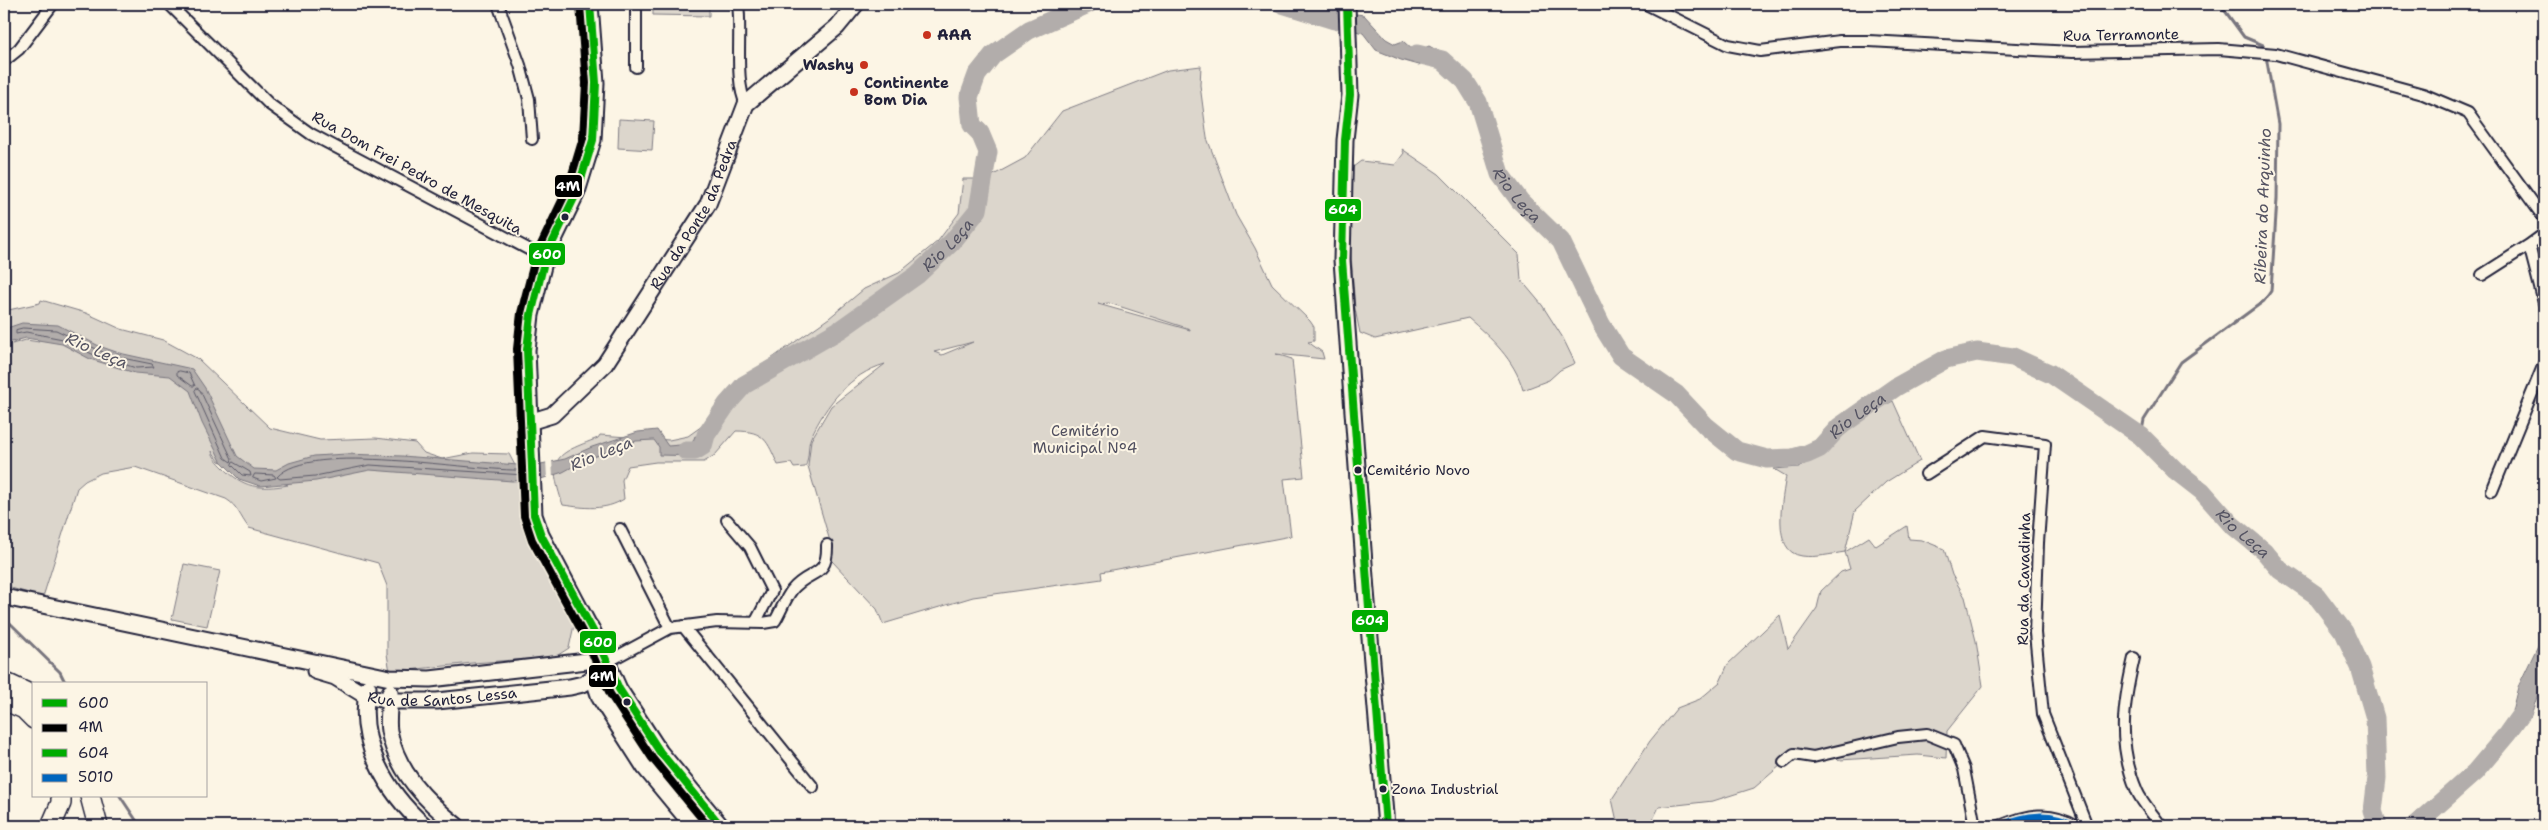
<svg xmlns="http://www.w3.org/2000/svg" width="2548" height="830" viewBox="0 0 2548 830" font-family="'Shantell Sans',sans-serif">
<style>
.green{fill:#dcd6cc;stroke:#7f7c84;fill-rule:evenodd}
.water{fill:#b2adab;stroke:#78757e}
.pier{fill:#fcf5e5}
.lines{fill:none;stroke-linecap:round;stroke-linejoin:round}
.shore{stroke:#5c5a68;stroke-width:1}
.stream{stroke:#78757e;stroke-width:3}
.river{stroke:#b2adab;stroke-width:19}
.street-casing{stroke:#22223b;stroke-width:14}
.secondary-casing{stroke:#22223b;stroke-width:19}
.highway-casing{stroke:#22223b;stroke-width:22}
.street{stroke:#fcf5e5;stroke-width:10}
.secondary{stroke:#fcf5e5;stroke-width:15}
.highway{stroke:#fcf5e5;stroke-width:19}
.bus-1-casing{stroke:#fcf5e5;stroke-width:11}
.bus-2-casing{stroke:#fcf5e5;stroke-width:11}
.bus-3-casing{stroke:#fcf5e5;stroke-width:11}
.bus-4-casing{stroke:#fcf5e5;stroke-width:11}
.bus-1{stroke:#00ac00;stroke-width:8}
.bus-2{stroke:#000;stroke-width:8}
.bus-3{stroke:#00ac00;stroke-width:8}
.bus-4{stroke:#0065bd;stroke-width:8}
.poi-dot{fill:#c8321e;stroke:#fcf5e5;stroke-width:2}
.bus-dot{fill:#22223b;stroke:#fcf5e5;stroke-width:2}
.labels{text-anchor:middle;stroke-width:4;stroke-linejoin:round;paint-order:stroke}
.bus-label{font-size:14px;fill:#22223b;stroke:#fcf5e5;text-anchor:start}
.poi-label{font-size:15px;font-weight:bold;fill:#22223b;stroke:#fcf5e5;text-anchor:start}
.street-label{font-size:15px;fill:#22223b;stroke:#fcf5e5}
.park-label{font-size:15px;fill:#504f5f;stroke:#fcf5e5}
.water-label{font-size:16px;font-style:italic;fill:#545362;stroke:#fcf5e5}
.line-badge{stroke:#fcf5e5;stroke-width:2}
.badge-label{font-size:14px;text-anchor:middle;font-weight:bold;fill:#fff}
</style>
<rect width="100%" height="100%" fill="#fcf5e5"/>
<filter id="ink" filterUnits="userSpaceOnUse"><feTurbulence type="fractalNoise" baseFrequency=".02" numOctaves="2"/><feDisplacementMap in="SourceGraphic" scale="10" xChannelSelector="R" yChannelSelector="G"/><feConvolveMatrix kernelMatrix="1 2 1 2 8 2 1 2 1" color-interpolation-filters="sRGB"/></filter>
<g filter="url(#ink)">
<path class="green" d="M653,4H709V16L653,15Z
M1201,66L1200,85L1207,138L1236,215L1255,248L1272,284L1310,321L1314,327V341L1308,342L1322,352L1324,359L1276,354L1292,359L1304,477L1284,479L1291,536L1101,572L1102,579L973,597L883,624L877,609L832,561L829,538L808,466L811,440L831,406L885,364C850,374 826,404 811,437C807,446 810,458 805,467L794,468L791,463L778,465C767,441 765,431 736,431L715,455L704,462H656L628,466L622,480L624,499C605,511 585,508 563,505C547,457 554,455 598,438L600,435L669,440L688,436L709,421L725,409L737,387L761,366L829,318L864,289L899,273L938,241L959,213L963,179H986L1025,158L1062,111L1168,70ZM1109,303L1190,329V330L1098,304ZM973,342L942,355L934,352Z
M619,119L654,121L652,150L618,148Z
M1402,149L1439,174L1519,254L1521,280L1542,305L1563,338L1575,363L1560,370L1549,380L1523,390C1515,360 1491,338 1468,318L1375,339L1360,333L1355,309L1347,200L1353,167L1361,161L1395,165L1404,153Z
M41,300L86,313L121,329L163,340L198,359L270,428L320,440L376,438L415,443L424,453L442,459L473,453L509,454L518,471L519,482H524L529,532L555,576L574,625L569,648L555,657L472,663L390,672L387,654V586L378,563L249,528C240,517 238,506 226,499L135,467L101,473L85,481L77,488L43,597L4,586V311L40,303ZM30,332L39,342L26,340L12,344ZM212,451L219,461L288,485C260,490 243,488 223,467C218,462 213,457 212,451Z
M1893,401L1920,461L1886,482L1855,511L1845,552L1869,537L1876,546L1907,526L1909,539L1922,540L1944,549L1952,575L1965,597L1976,641L1983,686L1947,731L1946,758L1918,755L1840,760L1827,754H1794L1754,788L1713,801L1659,807L1650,825L1618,826L1612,799L1650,741L1677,708L1700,699L1720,682L1728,664L1780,615L1788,649L1817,608L1821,591L1841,572L1850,569L1845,552C1831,554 1816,558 1802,556C1770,552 1783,496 1786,476L1774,469L1799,467L1821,455L1867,415Z
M184,564L220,571L207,626L172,619Z"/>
<path class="water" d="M1310,8L1364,15L1386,39L1395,44L1403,41L1415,52L1429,46L1442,53L1440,62L1427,59L1419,65L1401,60L1376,50L1363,33L1310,19Z
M22,323L58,325L99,346L119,353L192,369L205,388L237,456L254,469L276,470L289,463L314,456L346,454L402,456L518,465L541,464L565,459L592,447L638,432L657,430L668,446L692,444L695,436L712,441L703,456L659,455V447L654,440L636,441L585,460L563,472L541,479L512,481L370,470L316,481L260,486L239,479L221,461L202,423L190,391L170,376L135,373L90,359L62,344L26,338L4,344V329Z
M2544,633V676L2530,718L2512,711L2518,687Z"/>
<path class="pier" d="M552,459L553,478L547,479L546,460Z"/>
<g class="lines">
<path class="shore" d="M23,328L56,330L107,354L109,357L106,359L92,354L63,339L26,332L16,334V330Z
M122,358L152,364L154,367L136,368L120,363L119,360Z
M180,371L189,373L195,386H192L177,375V372Z
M197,388L200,390L232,459L231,462L225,458L195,391Z
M233,462L250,472L251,476L242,475L232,465Z
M523,470C473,472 309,440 277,477L280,479L315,476L370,465L524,475
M255,474L274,475L276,478L261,481L253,478Z
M2544,643L2523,688L2519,708L2528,710L2537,684L2544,681"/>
<path class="stream" d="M2220,4L2244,37L2263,45L2264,50
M2141,436L2144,420L2181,362L2264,301L2271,291L2277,199L2278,124L2266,56
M10,623L60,672L66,684
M120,796L140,826"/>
<g class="river">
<path d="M1282,4L1334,20"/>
<path id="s1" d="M1417,54L1442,60L1465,81L1478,102L1500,174L1520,201L1561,241L1601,324L1621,356L1676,394L1706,426L1737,451L1767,459L1793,458L1807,454L1820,448L1839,427L1896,387L1946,359L1977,352L2013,357L2051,374L2141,436L2175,470L2202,491L2231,524L2264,551L2280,570L2316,595L2344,632L2360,667L2375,718L2377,778L2373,811L2378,826"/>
<path id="s2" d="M686,451H695L703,446L706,435L727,404L744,385L841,329L917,275L952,242L978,210L988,152L980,133L972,125L969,97L977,75L993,55L1029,30L1088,4"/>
<path d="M2414,826L2475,772L2507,734L2522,713L2528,689L2544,657"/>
</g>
<g class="street-casing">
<path id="street" d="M169,4L269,104L311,134L545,258
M498,4L520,65L529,99L532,139
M636,4V67
M738,4C742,32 734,81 746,104
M1646,4L1728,45L1760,51L1840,41H1869L2072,52L2219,49L2276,54L2423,94L2468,113L2544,218
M4,61L19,49L53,4
M2544,234L2529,245L2544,303
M2482,275L2529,245
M1926,474L1985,436L2045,444L2038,543L2035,633L2043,714L2087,826
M2492,491L2544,364
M727,520L750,547L772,591L755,623
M620,529L670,628
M683,626L813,787
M2134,658C2123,705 2117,744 2137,791C2142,803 2154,815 2161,826
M607,662L670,628L717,622L763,623L775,621C781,611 785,599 792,590C809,569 828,579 827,545
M1784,762L1794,754L1813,757L1898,737L1927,734L1954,745L1964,769L1975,826
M2000,826C2027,815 2050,809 2077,826"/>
</g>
<g class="secondary-casing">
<g id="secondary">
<path d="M590,4L596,83L593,140L577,192L545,258L531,315L527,350L534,515L541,535L588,624C598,635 597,653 607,662L619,689L660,752L721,826"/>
<path d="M1347,4L1350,95L1345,140L1342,260L1366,591L1386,826"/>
<path id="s3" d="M529,422L552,415L605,364L708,204L746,104L837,27L856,4"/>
<path d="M4,597L390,678L430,679L587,661"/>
<path id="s4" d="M315,671L335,677L366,696L390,701H437L570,687L583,684L591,679"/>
<path d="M594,680L600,698L645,768L693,826"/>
<path d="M368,687C356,740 385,791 425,826"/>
<path d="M390,692C390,705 387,719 389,731C397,772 426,801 457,826"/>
</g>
</g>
<g class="highway-casing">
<path id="highway" d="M4,682L34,696
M4,700L24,709L34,719
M90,796L98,826
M51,826L61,803V796"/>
</g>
<use href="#street" class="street"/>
<use href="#secondary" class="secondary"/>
<use href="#highway" class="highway"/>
<g class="bus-1-casing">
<path id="bus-1" d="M590,4L596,83L593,140L577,192L545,258L531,315L527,350L534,515L541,535L594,633L619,689L660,752L721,826"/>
</g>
<g class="bus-2-casing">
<path id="bus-2" d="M580,5L586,83L583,138L568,188L536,255L521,313L517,349L524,516L532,540L585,637L610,694L652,758L708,826"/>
</g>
<g class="bus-3-casing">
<path id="bus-3" d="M1347,4L1350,95L1345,140L1342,260L1386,826"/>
</g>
<g class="bus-4-casing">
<path id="bus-4" d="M2000,826C2027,815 2050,812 2077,826"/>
</g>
<use href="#bus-1" class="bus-1"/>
<use href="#bus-2" class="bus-2"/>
<use href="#bus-3" class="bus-3"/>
<use href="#bus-4" class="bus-4"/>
</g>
</g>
<g class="poi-dot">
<circle cx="927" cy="35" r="5"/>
<circle cx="864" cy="65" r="5"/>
<circle cx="854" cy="92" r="5"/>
</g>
<g class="bus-dot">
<circle cx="565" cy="217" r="4.5"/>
<circle cx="1358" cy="470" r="4.5"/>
<circle cx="627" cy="702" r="4.5"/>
<circle cx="1383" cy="789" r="4.5"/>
</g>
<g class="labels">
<g class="bus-label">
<text x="1367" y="475">Cemitério Novo</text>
<text x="1392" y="794">Zona Industrial</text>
</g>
<g class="poi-label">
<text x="937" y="40">AAA</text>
<text x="854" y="70" text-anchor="end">Washy</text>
<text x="864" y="88">Continente<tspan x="864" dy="17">Bom Dia</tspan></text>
</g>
<g class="street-label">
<text transform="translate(2121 35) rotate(-1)" y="5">Rua Terramonte</text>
<text transform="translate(417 173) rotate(29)" y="5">Rua Dom Frei Pedro de Mesquita</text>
<text dy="5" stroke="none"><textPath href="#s3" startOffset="272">Rua da Ponte da Pedra</textPath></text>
<text transform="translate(2024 579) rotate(-89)" y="5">Rua da Cavadinha</text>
<text dy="5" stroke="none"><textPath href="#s4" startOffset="134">Rua de Santos Lessa</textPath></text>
</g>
<g class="park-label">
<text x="1085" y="436">Cemitério<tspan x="1085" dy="17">Municipal Nº4</tspan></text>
</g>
<g class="water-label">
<text dy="6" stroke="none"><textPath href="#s1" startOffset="184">Rio Leça</textPath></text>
<text transform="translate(2262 206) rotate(-88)" y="6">Ribeira do Arquinho</text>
<text dy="6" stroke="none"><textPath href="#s2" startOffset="341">Rio Leça</textPath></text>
<text transform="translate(97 350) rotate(24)" y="6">Rio Leça</text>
<text dy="6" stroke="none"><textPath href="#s1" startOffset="664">Rio Leça</textPath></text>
<text transform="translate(601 453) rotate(-22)" y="6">Rio Leça</text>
<text dy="6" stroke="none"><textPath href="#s1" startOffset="1130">Rio Leça</textPath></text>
</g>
</g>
<g class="line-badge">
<rect x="554" y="174" width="29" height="24" rx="5" fill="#000"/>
<rect x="1324" y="198" width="38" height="24" rx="5" fill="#00ac00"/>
<rect x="528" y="242" width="38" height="24" rx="5" fill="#00ac00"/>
<rect x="1351" y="609" width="38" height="24" rx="5" fill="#00ac00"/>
<rect x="579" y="630" width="38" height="24" rx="5" fill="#00ac00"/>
<rect x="588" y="664" width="29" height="24" rx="5" fill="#000"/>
</g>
<g class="badge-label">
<text x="568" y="191">4M</text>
<text x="1343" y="214">604</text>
<text x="547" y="259">600</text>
<text x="1370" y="625">604</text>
<text x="598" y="647">600</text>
<text x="602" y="681">4M</text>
</g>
<rect width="2548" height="830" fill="none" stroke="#fcf5e5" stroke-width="20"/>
<rect x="10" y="10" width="2528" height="810" fill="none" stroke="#22223b" stroke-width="2" filter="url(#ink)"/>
<rect x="32" y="682" width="175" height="115" fill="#fcf5e5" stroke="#a5a1a1"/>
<rect x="42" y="699" width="25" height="8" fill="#00ac00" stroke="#a5a1a1"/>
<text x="78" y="708" font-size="15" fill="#22223b">600</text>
<rect x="42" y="724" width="25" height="8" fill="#000000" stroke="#a5a1a1"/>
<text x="78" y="732" font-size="15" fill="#22223b">4M</text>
<rect x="42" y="749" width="25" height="8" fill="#00ac00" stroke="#a5a1a1"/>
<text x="78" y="758" font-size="15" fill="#22223b">604</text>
<rect x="42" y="774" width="25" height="8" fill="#0065bd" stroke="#a5a1a1"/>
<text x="78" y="782" font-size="15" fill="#22223b">5010</text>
</svg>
